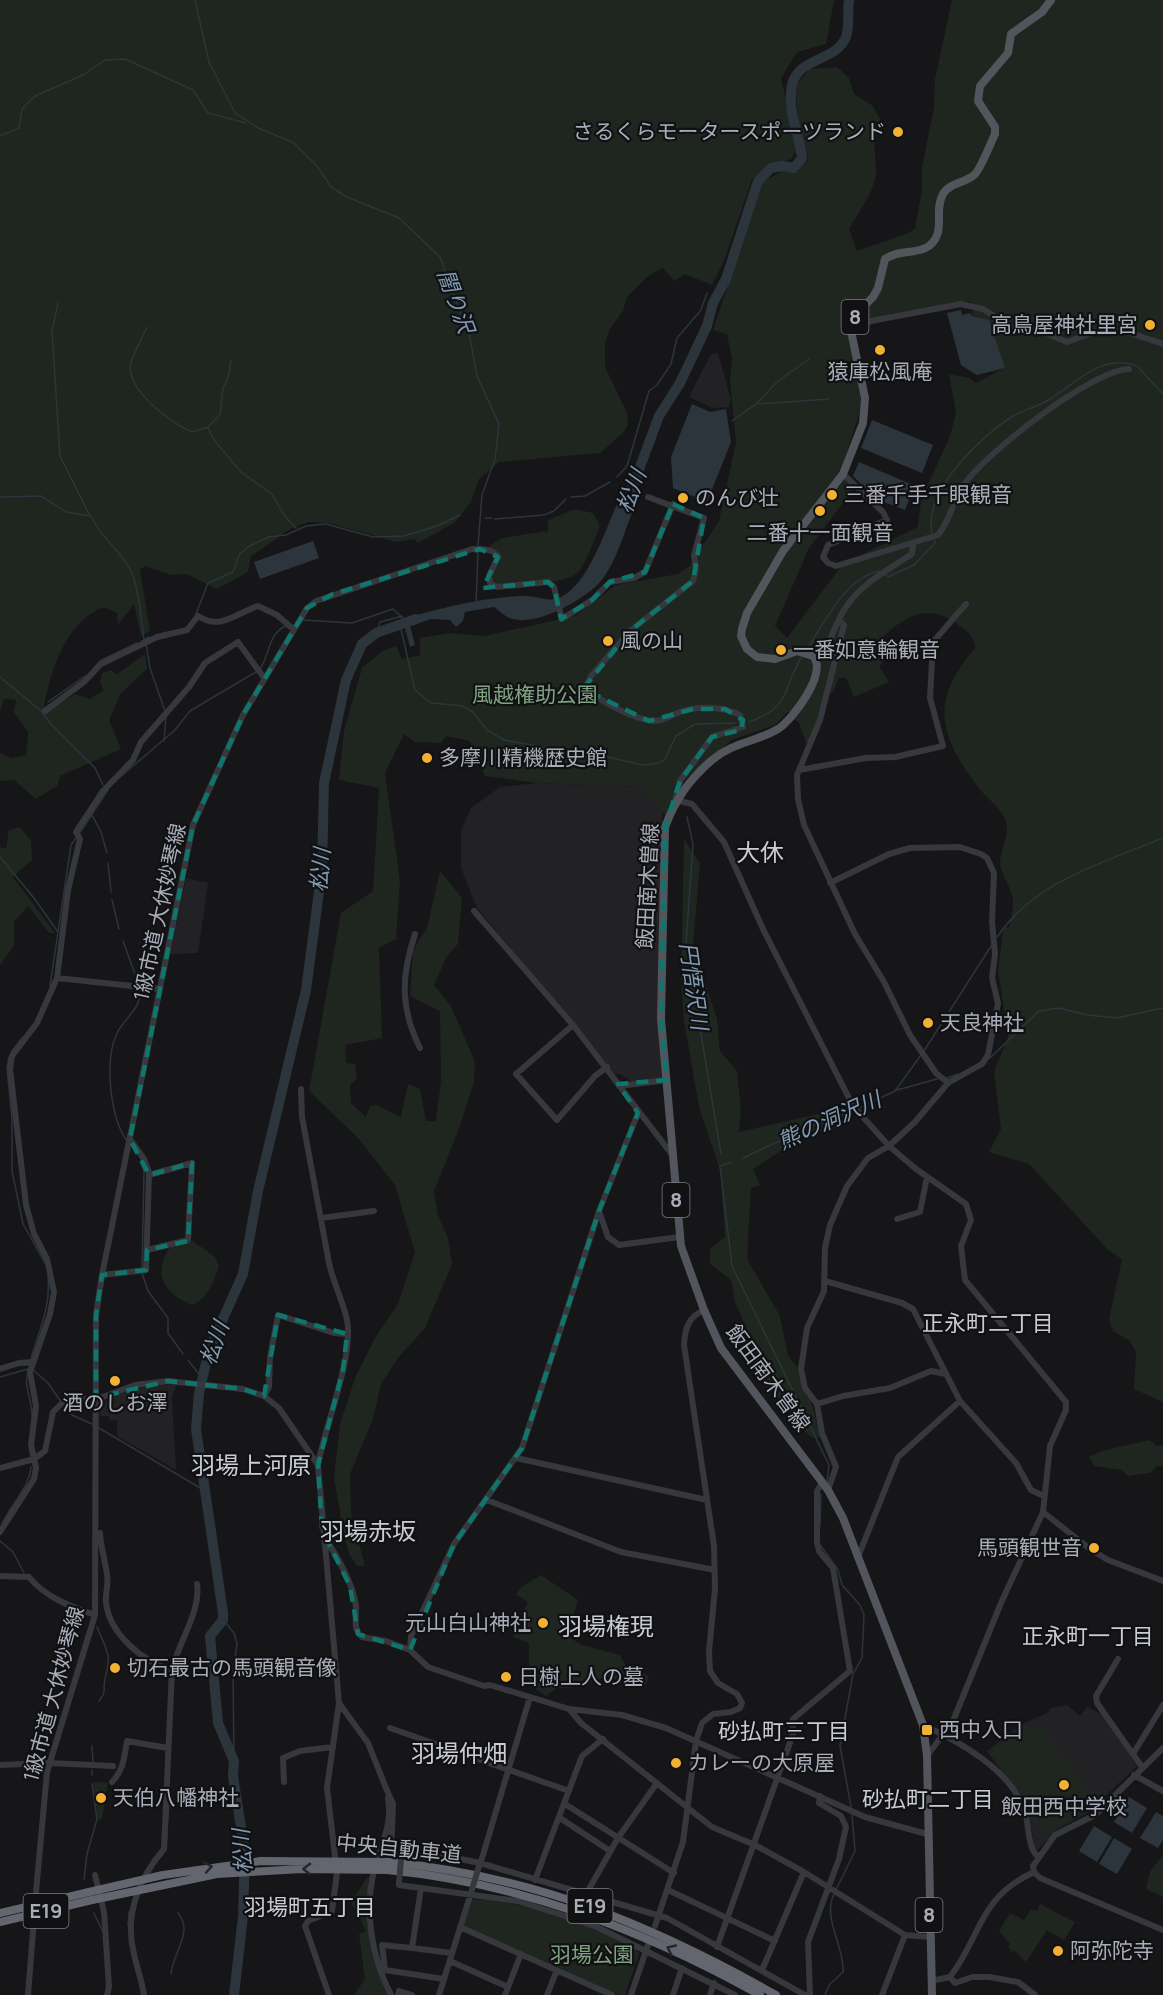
<svg xmlns="http://www.w3.org/2000/svg" width="1163" height="1995" viewBox="0 0 1163 1995" font-family="Manrope,'Noto Sans JP',sans-serif">
<style>
.built{fill:#222225}
.green{fill:#1e261f;fill-rule:evenodd}
.water{fill:#2c353c}
.lines{fill:none;stroke-linecap:round;stroke-linejoin:round}
.stream{stroke:#2c353c;stroke-width:1.5}
.river{stroke:#2c353c;stroke-width:10}
.minor{stroke:#37383d;stroke-width:6}
.major{stroke:#53555c;stroke-width:8}
.highway{stroke:#63666e;stroke-width:8}
.minor-bridge{stroke:#37383d;stroke-width:6}
.highway-bridge{stroke:#63666e;stroke-width:8}
.oneway{stroke:#26262a}
.marked{fill:none;stroke:#0f766e;stroke-width:4.5;stroke-dasharray:12 8;stroke-linejoin:round}
.poi-dot{fill:#f2b134;stroke:#111113;stroke-width:2}
.labels{text-anchor:middle;stroke-width:4.5;stroke-linejoin:round;paint-order:stroke}
.shield{fill:#111113;stroke:#7b7e86;stroke-width:1.5}
.shield-label{font-size:20px;font-weight:bold;fill:#a8adb8}
.poi-label{font-size:21px;fill:#a8adb8;stroke:#111113;text-anchor:start}
.park-label{font-size:21px;fill:#7fa381;stroke:#111113}
.street-label{font-size:21px;fill:#a8adb8;stroke:#111113}
.water-label{font-size:22px;font-style:italic;fill:#7f9bb3;stroke:#111113}
.neighbourhood-label{font-size:22px;fill:#c9ccd4;stroke:#111113}
.quarter-label{font-size:24px;fill:#c9ccd4;stroke:#111113}
</style>
<rect width="100%" height="100%" fill="#161618"/>
<path class="built" d="M718,353L731,400L729,407L712,408L689,397L711,354Z
M537,783L642,787L662,813L659,962L662,1079L632,1082L620,1074L615,1075L477,908L461,868V831L471,808L500,787Z
M186,878L208,883L198,953L170,954Z
M162,1385H176L172,1398L176,1470L117,1436V1420L110,1421L109,1416H100V1406L105,1401L130,1390Z
M1067,1705L1080,1716L1087,1707L1103,1715L1137,1766L1089,1812L1056,1830L1039,1849H1035L1028,1808L987,1751L1022,1724L1047,1713L1051,1708Z"/>
<path class="green" d="M0,0H834L826,44L797,52L781,78L797,149L791,159L765,167L752,179L724,261L712,285L685,274L674,281L663,268L648,276L627,297L623,311L610,329L605,343V367L627,413L628,424L624,432L600,453L499,462L479,479L471,502L454,523L418,543L415,539L397,542L329,523L309,522L292,528L251,556L248,572L217,589L187,574L171,575L145,566L140,570L150,631L141,636L134,604L118,625L117,613L104,607C67,620 50,671 44,707L59,704L75,694L89,699L104,691L100,683L102,673L112,670L116,675L145,654L147,669L121,693L109,720L121,749L60,776L58,785L36,799L14,780L0,781V753L12,758L26,755L28,732L14,712L16,700L4,699L0,712Z
M952,0H1163V1402L1134,1389L1136,1352L1130,1341L1113,1331L1109,1320L1122,1259L1108,1250L1029,1164L989,1152L1001,1129L994,1072L1008,1037L998,970L1004,926L1009,928C1010,919 1014,908 1013,900C1012,887 1000,875 1000,862C1001,846 1012,833 1004,817C998,805 985,797 977,786C937,732 931,700 975,648C975,637 968,632 960,626C926,599 902,618 875,644L884,661L879,666L889,682L854,697L846,678H839L833,692L825,697L809,751L799,723L788,712L775,725L732,740L676,787L667,815L662,813L642,787L537,783L485,776L470,741L446,736L441,743L415,742L404,734L385,773L400,881L396,939L379,948L382,1038L345,1045L346,1063L355,1064L357,1079L350,1085L351,1103L366,1117L370,1106L376,1105L401,1117L408,1084L420,1089L426,1121H436L441,1081L440,1011L410,996L413,950L427,928L440,871L462,898L458,944L447,956L434,985L451,1006L475,1062L474,1082L460,1126L434,1191L438,1215L448,1238L452,1264L425,1328L398,1358L381,1384L373,1419L350,1474L351,1513L365,1566H357L350,1556L344,1536L334,1477L340,1424L355,1378L375,1338L398,1304L415,1252L395,1185L358,1138L309,1091L341,913L373,891L379,788L339,780L344,731L362,668L381,652L396,646L402,659L420,655V638L450,633L484,636L575,616L616,585L678,574L689,566L719,521L736,442L730,381L732,360L727,334L713,330L762,182L783,171L793,172L808,160L799,125L795,86L810,69L837,67L849,78L854,94L873,106L882,123C869,137 877,156 876,173C874,193 858,213 849,229L857,251L908,233L915,229L922,190V167L934,107L935,79ZM968,301L974,303L972,316L1004,368L976,383L969,378L949,374L956,413L950,436L921,500L918,527L843,564L787,638L775,626L809,548L854,488L840,473L859,415L861,397L848,327Z
M575,509L593,513L600,526C596,536 586,563 580,570C567,586 518,585 497,587L489,580L498,557L485,549L502,538L548,531V520Z
M20,827L31,841L32,860L13,877L55,933H49L28,906L14,922V946L0,965V847L6,849L9,830Z
M684,839L700,863L693,947L717,1019L720,1051L737,1071L741,1111L739,1132L841,1109L852,1123L801,1138L753,1169L760,1185L751,1188L747,1259L780,1316L788,1356L797,1367L811,1401L821,1438L810,1437L757,1375L752,1341L735,1302L731,1280L710,1264V1249L725,1237L720,1170L699,1107L684,1020L681,978Z
M193,1241L215,1257L219,1266C214,1281 207,1300 192,1305C166,1294 151,1275 170,1247Z
M1150,1440L1157,1446L1163,1445V1466H1157L1150,1473L1128,1476L1122,1470L1094,1466L1089,1457L1101,1451Z
M541,1575L578,1600L567,1636L582,1645L620,1655L626,1666L649,1676L646,1685L614,1679H596L584,1687L557,1688L546,1696L529,1684V1643L513,1637L528,1602L516,1595L521,1587Z
M1024,1725L1044,1731L1092,1796L1091,1806L1049,1834L990,1753Z
M93,1782L108,1783L102,1819L98,1820Z
M1163,1855V1897L1146,1889L1150,1871Z
M369,1875C366,1917 369,1956 387,1995H354L365,1979L359,1934L366,1931L351,1902Z
M472,1899C530,1902 586,1922 637,1950L639,1954L625,1995H619L464,1926Z
M1040,1904L1075,1922L1064,1940L1047,1930L1026,1962L1014,1950L1012,1952L1008,1947L1010,1944L999,1931L1010,1913L1024,1920L1031,1909L1037,1911Z"/>
<path class="water" d="M961,310L962,315L970,313L972,316L989,320L1005,368L977,375L961,365L947,313Z
M692,404L710,412L726,409L731,442L707,502L673,488L671,457Z
M872,420L933,445L922,473L861,448Z
M859,462L915,486L905,510L876,499L853,476Z
M617,504L633,510C624,533 616,563 600,582C585,599 538,626 513,619C506,618 500,611 494,607L465,612L463,621L456,627L450,620L431,619L410,626L415,645L410,647L403,621L413,616C450,606 487,597 525,596C538,596 549,603 561,597C588,584 605,531 617,504Z
M313,541L319,558L260,579L254,562Z
M1129,1797L1147,1808L1132,1833L1114,1822Z
M1156,1812L1163,1816V1840L1158,1848L1140,1838Z
M1094,1826L1112,1837L1097,1862L1079,1851Z
M1114,1838L1132,1849L1117,1874L1099,1864Z"/>
<g class="lines">
<path class="stream" d="M195,0L209,62L235,113L258,128L294,143L317,166L331,187L347,197L399,218L440,257L470,338L477,376L499,424L495,459L482,495L478,546
M0,136L19,128L22,109L35,96L83,75L105,60L125,59L193,90L208,113L246,123
M58,303L52,331L60,456L90,516
M147,327C142,339 135,350 131,362C124,389 171,423 192,432L208,427L220,415L223,388L228,378L231,361
M759,404L829,399
M732,421L756,404L777,382L809,359
M208,428L214,440L241,472L272,494L284,515L296,528
M617,477L627,466L649,391L657,385L671,364L677,338L701,310L707,293
M0,497L41,496L66,512L91,516C100,537 119,549 130,569C139,585 141,620 144,639
M571,497L585,496L610,482
M485,518H492
M495,519L544,515L554,511L566,499
M932,533C923,491 981,436 1013,416C1023,410 1036,407 1047,401C1075,385 1100,352 1137,366L1163,394
M886,575L888,577L914,565L935,543L934,538
M476,603L478,551
M196,614L208,583L233,572L239,555L248,547L268,537L286,535L306,526L326,524L373,537L404,536L437,526L460,515
M302,620L352,623L393,609L406,621
M400,625L415,690L431,703L463,706L473,712L487,730L504,740L554,749L578,759L600,755L642,765L659,763L665,759L676,736L695,724L735,723
M376,633L380,622L402,616
M142,641L149,637
M146,644L150,668L165,711
M806,651C824,624 845,577 880,571
M260,669C270,655 268,633 286,626
M92,670L100,661L137,643
M0,677L41,711L50,723L95,768L103,785
M48,702L85,676
M749,722C794,706 781,688 803,655
M164,741L166,716
M119,778L175,730L190,711L256,672
M92,815L101,832L107,853
M687,817L693,844L686,944L721,1154
M79,834L108,790
M0,857L34,898L58,932
M108,863L111,892
M112,900L119,929
M997,937C1036,880 1103,863 1163,838
M123,941L139,985
M50,986L71,845L76,838
M924,1051L991,946
M11,1052L23,1037
M9,1057L7,1068L12,1120V1171L23,1224L45,1263
M990,1058L1039,1011L1059,1008L1087,1015L1117,1018L1163,1008
M947,1078L958,1074
M897,1090L937,1079
M859,1108L895,1091L921,1055
M127,1141C110,1117 104,1060 117,1033C125,1017 141,1010 140,990
M743,1158L811,1126L854,1110
M141,1160L144,1172L142,1268
M732,1162L720,1166L732,1266L829,1465L827,1481
M142,1273L148,1291L168,1318V1333L183,1354
M31,1359C39,1330 51,1307 48,1277
M188,1360L202,1378
M33,1370L48,1383L61,1402
M28,1372C23,1387 33,1401 32,1417
M0,1377L28,1369
M64,1406L72,1415L92,1424
M99,1428L202,1489
M2,1524C10,1506 30,1486 31,1467
M820,1526L821,1494
M0,1541L13,1552L24,1573
M821,1546L838,1570L842,1585L860,1605L864,1615L862,1658L853,1674L840,1746L851,1807
M223,1620L234,1633L237,1644L233,1672L234,1761
M97,1627C107,1652 112,1653 105,1679C102,1690 108,1689 99,1701
M92,1746L93,1763
M92,1770V1775
M166,1850L169,1798
M84,1879L87,1854L97,1819L92,1784
M836,1890L855,1851L852,1815
M94,1913L103,1932
M128,1925L129,1912
M171,1974C173,1952 194,1932 178,1913
M825,1995L829,1985L843,1972C845,1948 822,1918 834,1894"/>
<path class="river" d="M621,518L659,416L680,383L707,326L713,303L726,279L758,181L771,168L783,166L794,168L802,158C799,133 787,111 792,85C798,57 836,62 846,37C850,25 847,13 849,0
M234,1995L243,1916L245,1853L233,1776L234,1761L218,1723L210,1636L223,1620V1613L196,1429L199,1393L209,1350L243,1274L258,1191L306,990L322,869L324,783L346,680L362,644L376,633L416,619"/>
<path class="minor" d="M851,331L871,321L961,304L983,309L1018,331L1045,333L1067,342L1103,329L1127,332L1163,344
M843,474L883,512L887,520L828,545L823,557L828,563L836,566L938,535C950,521 953,501 963,486C984,454 1092,370 1129,369
M648,497L704,518L694,555L696,570L693,581L630,631L591,676L587,684C590,699 639,721 654,721C663,721 668,717 675,714C694,705 722,706 740,715L743,727L712,737L680,781L675,800L692,804L724,842L763,929L853,1106L889,1146L916,1169L966,1204L971,1220L961,1246L965,1280L1066,1402V1410L1050,1446L1043,1512L1001,1603L953,1721L927,1756
M837,624L841,622L844,625L820,720L797,775L798,799L804,825L855,934L884,982L910,1035L936,1073L948,1083
M817,660C831,645 834,624 846,607C861,584 889,569 912,554L913,545
M45,711L85,681L101,664L157,637L187,630L198,616C221,631 236,613 258,606L277,615L293,629
M799,770L866,758L895,757L943,746L930,698L933,642L966,604
M474,911L573,1025L673,1156
M415,934C401,976 400,1008 420,1048
M57,978L160,989
M573,1025L516,1074L557,1120L595,1076L607,1067
M619,1086L667,1080
M301,1089L302,1117L329,1263C333,1282 343,1301 347,1320C354,1357 325,1425 318,1465L339,1703L327,1788L337,1873L332,1911L308,1921L305,1926L329,1995
M599,1211L608,1237L619,1245L679,1237
M321,1218L374,1211
M897,1219L920,1212L927,1177
M147,1250L188,1240L192,1163L149,1175
M102,1275L146,1270L149,1172L144,1159L130,1139
M825,1281L902,1303L913,1309L960,1401L1016,1463L1031,1490L1044,1496
M0,1369L19,1363L33,1362
M264,1396L269,1387L270,1357L278,1315L334,1333L347,1334
M817,1404L843,1396L890,1388L931,1371L946,1374
M516,1458L707,1500
M0,1468L34,1459L45,1451L53,1412L64,1401L103,1397L135,1385L168,1381L243,1389L264,1396L279,1408L318,1465
M828,1490L836,1467L822,1433L817,1404L805,1388L801,1369L807,1328L824,1291L825,1248L830,1225L847,1186L868,1158L889,1146L915,1122L948,1083L982,1064L988,1055L998,1003L992,978L995,954L992,922L994,873L987,858L981,854L960,847L910,848L889,854L830,883
M487,1500L621,1552L715,1570
M1043,1512L1090,1549L1108,1560L1163,1581
M0,1532L34,1479L36,1468L31,1445L36,1406L30,1372L50,1314L54,1292L47,1259L34,1234L26,1205L10,1069L12,1056L37,1023L57,978L68,890L80,839L76,832L103,791L133,760L141,742L189,687L205,663L238,642L264,678
M100,1533C101,1548 105,1560 107,1574C109,1583 105,1593 106,1602C109,1634 143,1662 172,1670
M325,1538C338,1558 353,1583 356,1606C357,1618 352,1628 362,1637L386,1641L410,1650L428,1667L484,1686L490,1685L569,1709L622,1715L666,1728L865,1817L927,1834
M858,1557L898,1457L960,1401
M0,1576L29,1577C45,1597 71,1607 95,1615
M410,1650L411,1636L454,1544L522,1448L599,1211L638,1113
M1118,1659L1096,1696L1097,1703L1142,1767
M339,1703L368,1743L386,1788
M569,1709L581,1723L712,1827L755,1845L804,1872L905,1935L930,1937
M923,1725C958,1741 1010,1770 1024,1809C1030,1824 1026,1845 1038,1857
M390,1728L569,1791
M1163,1748L1095,1815L1055,1835L1033,1866L1034,1872L1040,1878L1163,1930
M1133,1754L1163,1705
M0,1765L49,1763L113,1766
M1134,1775L1163,1791
M112,1782C124,1769 124,1758 127,1741L168,1748
M284,1782L283,1758L300,1751L333,1747
M385,1786L393,1804L391,1854L460,1859L480,1863L667,1918L805,1995
M388,1798C393,1825 380,1847 374,1871C364,1911 372,1959 391,1995
M565,1804L674,1873
M560,1818L610,1851
M480,1865L530,1697
M95,1875L104,1912L109,1987L107,1995
M535,1880L582,1756L603,1739
M399,1882V1885L421,1888
M668,1890L775,1941
M36,1892L47,1772L95,1615L96,1315L102,1275L193,825L243,715L307,608L316,601L472,549C481,549 493,548 498,557L489,576L490,583L497,587L548,582L554,587L562,619L592,600L610,582L634,578L645,572L673,504
M585,1896L618,1838L657,1783
M655,1926L683,1842L696,1741L702,1723L713,1714L731,1712L740,1708L742,1703L737,1694L718,1683L710,1671L709,1652L715,1588L714,1546L684,1345C685,1329 688,1317 704,1310
M460,1927L612,1995
M717,1947L793,1734V1719L850,1671L833,1568L819,1551L817,1542V1491L822,1483
M412,1948L382,1945L385,1970L444,1979
M452,1953L412,1948L421,1888L518,1901L568,1917L597,1927L735,1995
M450,1961L508,1987
M762,1970L804,1872
M950,1977L955,1983L972,1977H989L1018,1982L1035,1995
M931,1981L950,1977C982,1935 978,1898 1034,1872
M28,1995L34,1919
M144,1995C142,1981 137,1968 134,1954C124,1915 139,1878 164,1849L172,1670C178,1643 201,1612 197,1584
M398,1995L399,1991L412,1995
M439,1995L471,1893
M505,1995L521,1954
M547,1995L557,1970
M631,1995L648,1945
M673,1995L682,1968
M710,1995L714,1983
M810,1995L808,1942L839,1859L846,1827L841,1816L819,1803L820,1796
M882,1995L905,1935"/>
<path class="major" d="M932,1995L927,1756L923,1725L843,1518L828,1490L721,1348L704,1310L681,1246L661,1019L665,827C676,798 689,780 712,760C733,742 756,742 778,729C793,719 828,673 813,656L797,651L775,659L757,657L747,649L741,636L742,629L747,613L783,551L843,474L863,423L865,398L851,331L857,313L873,297L878,288L885,259C899,249 916,255 929,246C947,232 933,211 943,194C949,183 965,183 974,175C980,171 991,142 995,134V127L978,101L980,86L1008,53L1011,34L1042,12L1051,0"/>
<path class="highway" d="M388,1862C534,1876 650,1924 776,1995
M387,1870C521,1883 643,1930 760,1995
M0,1913L89,1892
M0,1922L92,1900"/>
<path class="minor-bridge" d="M399,1882L402,1849
M471,1893L479,1866"/>
<path class="highway-bridge" d="M89,1892L163,1875L261,1861L388,1862
M92,1900L217,1874L302,1869L387,1870"/>
</g>
<defs><path id="oneway-chevron" d="M-2-3.5L2.5 0L-2 3.5" fill="none" stroke-width="1.6" stroke-linecap="round" stroke-linejoin="round" transform="scale(1.5)"/></defs>
<g class="oneway">
<use href="#oneway-chevron" transform="translate(208 1867) rotate(-10)"/>
<use href="#oneway-chevron" transform="translate(307 1869) rotate(-180)"/>
<use href="#oneway-chevron" transform="translate(671 1949) rotate(-155)"/>
</g>
<path class="marked" d="M673,504L704,518L693,581L630,631L583,689L649,721L693,709H725L743,720L741,730L712,737L680,781L665,827L661,1019L667,1080L618,1084L638,1113L599,1211L522,1448L454,1544L410,1650L358,1634L350,1586L322,1530L318,1465L343,1370L347,1334L278,1315L264,1396L243,1389L168,1381L96,1398V1315L102,1275L146,1270L147,1250L188,1241L192,1163L149,1175L130,1139L193,825L243,715L307,608L333,594L480,549L498,557L483,588L548,582L554,587L561,619L592,600L610,582L645,572Z"/>
<g class="poi-dot">
<circle cx="898" cy="132" r="6"/>
<circle cx="1150" cy="325" r="6"/>
<circle cx="880" cy="350" r="6"/>
<circle cx="832" cy="495" r="6"/>
<circle cx="683" cy="498" r="6"/>
<circle cx="820" cy="511" r="6"/>
<circle cx="608" cy="641" r="6"/>
<circle cx="781" cy="650" r="6"/>
<circle cx="427" cy="758" r="6"/>
<circle cx="928" cy="1023" r="6"/>
<circle cx="115" cy="1381" r="6"/>
<circle cx="1094" cy="1548" r="6"/>
<circle cx="543" cy="1623" r="6"/>
<circle cx="115" cy="1668" r="6"/>
<circle cx="506" cy="1677" r="6"/>
<rect x="921" y="1724" width="12" height="12" rx="3"/>
<circle cx="676" cy="1763" r="6"/>
<circle cx="1064" cy="1785" r="6"/>
<circle cx="101" cy="1798" r="6"/>
<circle cx="1058" cy="1951" r="6"/>
</g>
<g class="labels">
<g class="shield">
<rect x="841.5" y="300" width="27" height="34" rx="4.5"/>
<rect x="662.5" y="1183" width="27" height="34" rx="4.5"/>
<rect x="567.5" y="1889" width="45" height="34" rx="4.5"/>
<rect x="23.5" y="1894" width="45" height="34" rx="4.5"/>
<rect x="915.5" y="1898" width="27" height="34" rx="4.5"/>
</g>
<g class="shield-label">
<text x="855" y="324">8</text>
<text x="676" y="1207">8</text>
<text x="590" y="1913">E19</text>
<text x="46" y="1918">E19</text>
<text x="929" y="1922">8</text>
</g>
<g class="poi-label">
<text x="886" y="139" text-anchor="end">さるくらモータースポーツランド</text>
<text x="1138" y="332" text-anchor="end">高鳥屋神社里宮</text>
<text x="880" y="379" text-anchor="middle">猿庫松風庵</text>
<text x="844" y="502">三番千手千眼観音</text>
<text x="695" y="505">のんび壮</text>
<text x="820" y="540" text-anchor="middle">二番十一面観音</text>
<text x="620" y="648">風の山</text>
<text x="793" y="657">一番如意輪観音</text>
<text x="439" y="765">多摩川精機歴史館</text>
<text x="940" y="1030">天良神社</text>
<text x="115" y="1410" text-anchor="middle">酒のしお澤</text>
<text x="1082" y="1555" text-anchor="end">馬頭観世音</text>
<text x="531" y="1630" text-anchor="end">元山白山神社</text>
<text x="127" y="1675">切石最古の馬頭観音像</text>
<text x="518" y="1684">日樹上人の墓</text>
<text x="939" y="1737">西中入口</text>
<text x="688" y="1770">カレーの大原屋</text>
<text x="113" y="1805">天伯八幡神社</text>
<text x="1064" y="1814" text-anchor="middle">飯田西中学校</text>
<text x="1070" y="1958">阿弥陀寺</text>
</g>
<g class="park-label">
<text x="535" y="702">風越権助公園</text>
<text x="592" y="1962">羽場公園</text>
</g>
<g class="street-label">
<text transform="translate(648 886) rotate(-87)" y="7">飯田南木曽線</text>
<text transform="translate(160 912) rotate(-78)" y="7">1級市道 大休妙琴線</text>
<text transform="translate(768 1378) rotate(54)" y="7">飯田南木曽線</text>
<text transform="translate(54 1694) rotate(-75)" y="7">1級市道 大休妙琴線</text>
<text transform="translate(399 1849) rotate(6)" y="7">中央自動車道</text>
</g>
<g class="water-label">
<text transform="translate(456 301) rotate(70)" y="8">闇り沢</text>
<text transform="translate(631 491) rotate(-69)" y="8">松川</text>
<text transform="translate(320 870) rotate(-85)" y="8">松川</text>
<text transform="translate(694 986) rotate(82)" y="8">円悟沢川</text>
<text transform="translate(829 1120) rotate(-24)" y="8">熊の洞沢川</text>
<text transform="translate(214 1343) rotate(-70)" y="8">松川</text>
<text transform="translate(242 1851) rotate(-94)" y="8">松川</text>
</g>
<g class="neighbourhood-label">
<text x="988" y="1331">正永町二丁目</text>
<text x="1088" y="1644">正永町一丁目</text>
<text x="784" y="1739">砂払町三丁目</text>
<text x="928" y="1807">砂払町二丁目</text>
<text x="310" y="1915">羽場町五丁目</text>
</g>
<g class="quarter-label">
<text x="760" y="861">大休</text>
<text x="251" y="1474">羽場上河原</text>
<text x="368" y="1540">羽場赤坂</text>
<text x="606" y="1635">羽場権現</text>
<text x="459" y="1762">羽場仲畑</text>
</g>
</g>
</svg>
